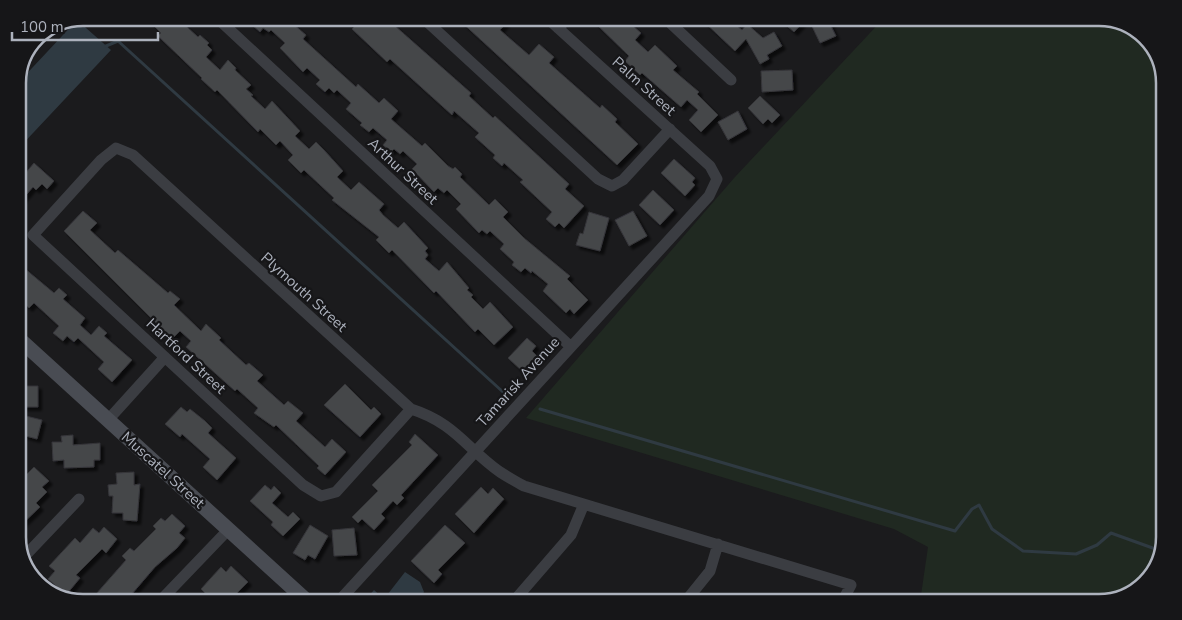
<svg xmlns="http://www.w3.org/2000/svg" width="1182" height="620" viewBox="0 0 1182 620" font-family="'Nunito Sans',sans-serif">
<style>
.green{fill:#202921}
.water{fill:#2f3a42}
.lines{fill:none;stroke-linecap:round;stroke-linejoin:round}
.stream{stroke:#2f3a42;stroke-width:3}
.building{fill:#45464a;stroke:#353539;filter:url(#shadow)}
.street{stroke:#3b3d42;stroke-width:11}
.secondary{stroke:#494c53;stroke-width:15}
.labels{text-anchor:middle;stroke-width:4.5;stroke-linejoin:round;paint-order:stroke}
.street-label{font-size:15px;fill:#adb2bd;stroke:#161618}
.rim{fill:none;stroke:#adb2bd;stroke-width:2.5}
</style>
<defs>
<filter id="shadow"><feDropShadow dx="3.5" dy="3.5" stdDeviation="1" flood-color="#0009"/></filter>
</defs>
<rect width="100%" height="100%" fill="#1b1b1d"/>
<path class="green" d="M884,18H1099C1143,28 1150,37 1164,79V537L1158,566L1132,594L1099,602H920L928,547L894,529L526,418L735,177Z"/>
<path class="water" d="M77,20L111,50L18,149V83Z
M405,572L420,582L424,592C416,610 380,602 363,602L374,590L384,599Z"/>
<g class="lines">
<path class="stream" d="M106,46L118,41L503,392
M540,409L955,531L972,509L979,505L992,529L1023,551L1076,554L1097,545L1111,533L1161,551"/>
</g>
<path class="building" d="M146,18H177L198,37L200,35L209,43L207,45L212,50L206,57L220,70L228,60L236,68L235,70L251,85L246,89L253,95L251,96L265,109L272,101L300,131L295,136L309,149L316,142L324,150L343,171L337,177L351,190L359,182L384,204L379,210L383,215L398,228L404,222L428,248L425,251L428,255L425,259L439,271L447,262L469,288L467,290L473,295L471,297L483,309L490,302L513,327L494,345L478,329L475,332L436,291L434,293L392,250L389,253L376,240L379,237L332,200L334,198L304,170L301,173L288,160L293,155L280,141L276,145L260,129L258,132L217,90L215,92L201,79L202,78L158,36L161,33Z
M256,18H286L306,35L303,39L356,87L358,84L379,103L384,98L398,111L391,119L422,146L425,143L448,166L453,169L455,167L462,174L460,177L489,205L495,199L508,212L503,217L524,238L570,276L567,279L588,300L574,314L570,309L566,313L543,291L548,284L532,271L531,273L525,268L521,272L512,265L514,262L500,249L504,244L490,231L487,234L482,230L479,233L456,209L461,204L447,190L444,193L438,188L434,192L412,169L417,164L403,151L400,154L394,149L391,152L383,145L387,140L373,128L369,132L360,125L362,123L346,109L351,103L337,90L334,93L329,88L325,92L316,84L320,80L307,68L303,72L280,48L285,43L271,30L269,32L263,28L260,32L251,24Z
M363,18H386L471,93L469,96L493,118L495,116L569,184L565,189L584,206L564,228L559,223L555,227L546,219L552,212L520,182L523,180L504,163L502,166L493,158L495,155L475,137L479,133L454,111L452,115L390,59L387,62L352,29Z
M457,18H501L507,22L500,30L529,55L539,44L554,57L549,63L600,108L602,105L617,119L615,122L638,144L617,165Z
M590,18H624L641,33L635,40L648,52L655,45L677,66L673,70L699,92L697,94L718,115L701,132L689,120L698,110L687,100L681,107L642,73L640,75L625,61L629,56Z
M700,18H727L742,30L747,24L763,38L774,32L782,46L767,55L769,59L760,64L746,39L735,51Z
M778,18H807L794,32Z
M808,18H845L830,24L836,36L820,43Z
M792,70L793,90L762,92L761,71Z
M760,96L780,115L772,123L768,119L763,124L748,108Z
M738,111L747,129L728,140L718,122Z
M674,159L695,178L692,182L695,185L685,196L661,173Z
M34,163L54,181L47,189L42,184L36,190L33,187L18,204V182Z
M653,190L674,210L660,225L639,205Z
M83,211L97,223L90,230L115,253L118,250L168,293L170,291L180,299L174,305L201,331L206,324L221,338L219,340L246,365L249,363L263,375L257,381L284,405L288,401L303,413L296,421L325,447L332,439L346,452L325,475L317,468L319,466L276,425L274,427L254,413L258,408L237,389L235,391L186,347L191,341L180,331L172,339L64,231Z
M633,211L647,236L629,246L615,220Z
M589,212L609,218L600,251L576,245L580,233L583,234Z
M18,263L54,293L59,288L67,295L63,299L85,318L80,325L91,335L99,326L107,333L104,336L132,360L112,382L98,369L104,362L78,338L74,342L67,336L63,341L53,333L59,326L34,303L29,308L18,298V287L23,281L18,276Z
M527,338L536,346L532,351L537,356L522,371L508,358Z
M345,384L371,410L374,407L381,414L360,437L324,405Z
M21,386H38V407H18Z
M181,407L187,412L190,409L205,421L212,428L208,433L236,458L217,480L203,467L210,459L182,434L180,437L165,424Z
M18,414L42,420L37,439L18,434Z
M415,434L438,455L401,495L404,498L397,505L393,501L381,514L385,518L374,530L362,519L358,523L352,517L378,491L372,485L412,445L409,442Z
M73,435V445L100,443V460H94V467L64,468V460L53,461L52,442H62L61,436Z
M34,467L49,481L42,487L47,492L36,503L40,507L18,528V490L23,484L20,481Z
M134,472V485L140,484L137,521L123,520V513H112L113,496H109L108,485L117,484L116,473Z
M265,485L271,490L274,486L281,493L272,503L288,517L293,512L300,519L283,536L271,525L273,522L250,501Z
M481,487L488,494L493,488L504,499L474,533L455,514Z
M172,514L185,526L179,533L185,538L177,548L155,567L125,602H89L126,560L122,556L130,548L134,551L156,529L153,526L161,518L165,521Z
M310,525L328,536L315,559L308,555L305,560L293,553Z
M445,525L465,543L438,570L442,574L434,583L411,561Z
M104,527L117,539L106,553L102,549L76,575L80,578L66,595L48,579L55,571L49,566L75,538L80,543L93,528L99,533Z
M354,528L357,555L334,556L332,530Z
M231,566L248,582L228,602H201L207,595L201,589L210,579L221,567L226,572Z"/>
<g class="lines">
<path class="street" d="M217,18L570,346
M423,18L598,179L612,186L623,180L670,129
M665,18L731,80
M558,28L568,18
M411,409L336,492L321,496L303,485L33,235L101,160L116,148L133,155L411,409C455,423 466,448 500,472C508,477 516,482 524,486L851,585L842,602
M108,420L165,357
M23,558L79,499
M159,602L229,529
M338,602L709,196L717,179L710,166L547,18
M513,602L571,535L584,504
M685,602L710,571L718,544"/>
<path class="secondary" d="M18,338L308,602"/>
</g>
<g class="labels">
<g class="street-label">
<text transform="translate(644 86) rotate(42)" y="5">Palm Street</text>
<text transform="translate(403 171) rotate(43)" y="5">Arthur Street</text>
<text transform="translate(304 292) rotate(42)" y="5">Plymouth Street</text>
<text transform="translate(186 356) rotate(43)" y="5">Hartford Street</text>
<text transform="translate(518 382) rotate(-48)" y="5">Tamarisk Avenue</text>
<text transform="translate(163 470) rotate(42)" y="5">Muscatel Street</text>
</g>
</g>
<path d="M0 0H1182V620H0ZM83 26H1099A57 57 0 0 1 1156 83V537A57 57 0 0 1 1099 594H83A57 57 0 0 1 26 537V83A57 57 0 0 1 83 26Z" fill="#161618" fill-rule="evenodd"/>
<path class="rim" d="M83 26H1099A57 57 0 0 1 1156 83V537A57 57 0 0 1 1099 594H83A57 57 0 0 1 26 537V83A57 57 0 0 1 83 26Z"/>
<path d="M12 32v8h146v-8" fill="none" stroke="#adb2bd" stroke-width="2.5"/>
<text x="20" y="32" font-size="15" fill="#adb2bd" stroke="#161618" stroke-width="4" paint-order="stroke">100 m</text>
</svg>
